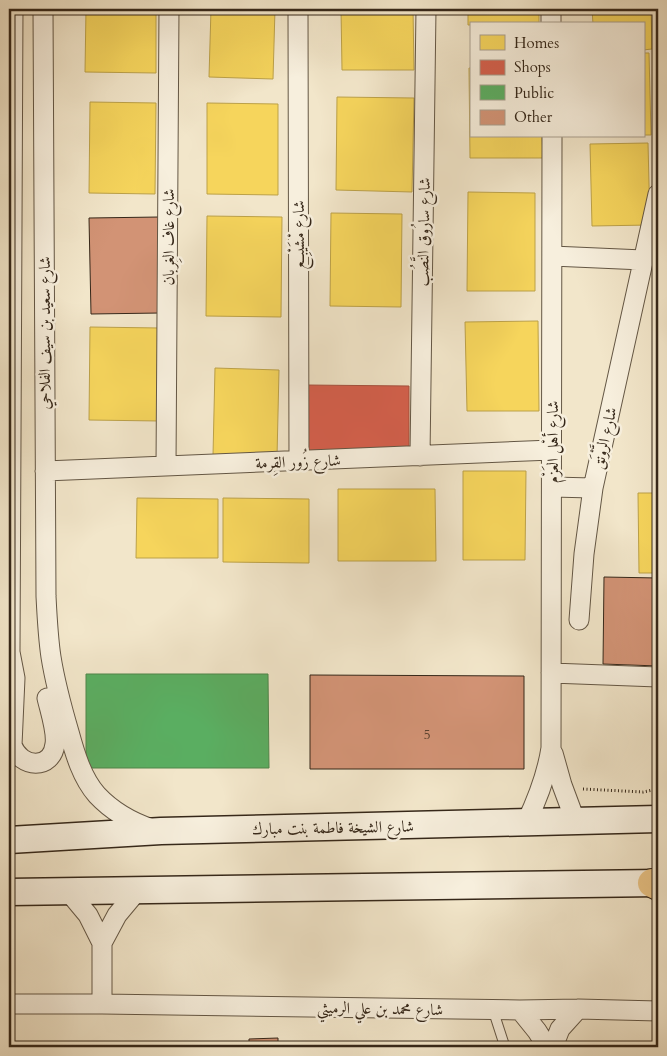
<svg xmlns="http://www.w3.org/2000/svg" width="667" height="1056" viewBox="0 0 667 1056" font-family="Cardo,Amiri,serif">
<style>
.homes{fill:#f6d55c;stroke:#bca148}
.shops{fill:#d6604d;stroke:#a64f3d}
.public{fill:#5aae61;stroke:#4f864b}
.building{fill:#d29375;stroke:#352719}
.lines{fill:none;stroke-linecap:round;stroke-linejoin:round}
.lane-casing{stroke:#645745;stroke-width:11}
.street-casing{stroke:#645745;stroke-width:21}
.secondary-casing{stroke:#352719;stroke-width:29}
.primary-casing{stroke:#352719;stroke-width:30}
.path{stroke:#352719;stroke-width:3;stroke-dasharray:1 2.5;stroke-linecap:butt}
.lane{stroke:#f7efdd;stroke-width:9}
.street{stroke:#f7efdd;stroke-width:19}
.secondary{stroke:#f7efdd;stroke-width:26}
.primary{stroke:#e9c385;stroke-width:28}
.labels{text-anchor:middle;stroke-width:5;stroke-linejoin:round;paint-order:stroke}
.number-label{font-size:14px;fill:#5c4230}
.street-label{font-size:16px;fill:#352719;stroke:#f7efdd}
</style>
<rect width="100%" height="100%" fill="#f2e6ca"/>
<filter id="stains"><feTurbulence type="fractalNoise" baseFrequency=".004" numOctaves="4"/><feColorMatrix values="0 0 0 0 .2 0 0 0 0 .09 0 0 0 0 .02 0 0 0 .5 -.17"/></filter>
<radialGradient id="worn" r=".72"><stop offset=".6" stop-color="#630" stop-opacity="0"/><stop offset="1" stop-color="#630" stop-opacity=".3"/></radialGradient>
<path class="homes" d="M86,9H156V73L85,72Z
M211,9H275L273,79L209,77Z
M341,9H413L414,70H342Z
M468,9H539V24L468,25Z
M592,9H651L652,49L643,50V24H593Z
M643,53H649L651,135H643Z
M469,68H471V136H542L543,158H470Z
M337,97L414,98L412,192L336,190Z
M90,102L156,103L155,194L89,193Z
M207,103L278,104V195L207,194Z
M648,143L650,225L592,226L590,144Z
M468,192L535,193V291H467Z
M331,213L402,214L401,307L330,306Z
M207,216L282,217L281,317L206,316Z
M538,321L539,411H467L465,322Z
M90,327L160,328L159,421L89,420Z
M215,368L279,370L277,457L213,455Z
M656,408H658V485H657Z
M463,471H526L525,560H463Z
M338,489H435L436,561H338Z
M638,493H658V573H639Z
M137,498L218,499V558H136Z
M223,498L309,499V563L223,562Z"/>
<path class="shops" d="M306,385L409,386V451H306Z
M590,1046H658V1047H590Z"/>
<path class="public" d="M86,674H268L269,768H86Z"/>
<path class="building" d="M159,217L160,313L91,314L89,218Z
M604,577L658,578V666L603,664Z
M310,675L524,676V769H310Z
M278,1038V1047H249V1039Z
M222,1042H240V1047H222Z"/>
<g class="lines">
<g class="lane-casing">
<path id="lane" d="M493,1010L505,1047"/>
</g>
<g class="street-casing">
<path id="street" d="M43,9L46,596C47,616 48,637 51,657C55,682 62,708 69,732C75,754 82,778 97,795C112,811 131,822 152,829
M298,9L299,461
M551,9V24
M552,256L643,260
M420,456L426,9
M166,466L169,9
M45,471L552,450
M552,487L593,488
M579,620L584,554L593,488L658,194
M10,652L15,678L12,745C21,769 52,770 55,744C57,732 50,711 47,698
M9,661L10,652L13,9
M551,673L658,677
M553,753L562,785L575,820
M526,823C538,798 547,774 551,748L552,136
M68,891L88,915L102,943V1004
M102,943L117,915L137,891
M9,1004H102L520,1010L578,1009L658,1011
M520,1010L537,1031L547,1047
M553,1047L560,1029L578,1009"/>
</g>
<g class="secondary-casing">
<path id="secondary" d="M9,840L161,831L658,819
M9,892L658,883"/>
</g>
<g class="primary-casing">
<path id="primary" d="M652,883L658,886"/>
</g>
<path class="path" d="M583,789L643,792L658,789"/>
<use href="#lane" class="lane"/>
<use href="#street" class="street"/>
<use href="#secondary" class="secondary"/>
<use href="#primary" class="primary"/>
</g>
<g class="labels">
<g class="number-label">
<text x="427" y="739">5</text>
</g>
<g class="street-label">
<text transform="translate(423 232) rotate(-89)" y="6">شارع سارُوق النَّصُب</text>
<text transform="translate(298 235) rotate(-90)" y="6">شارع مْشَيْبِع</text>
<text transform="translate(168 237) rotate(-90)" y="6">شارع غاف الغِربان</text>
<text transform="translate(44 333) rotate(-90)" y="6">شارع سعيد بن سيف الفلاحي</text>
<text transform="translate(604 438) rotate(-77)" y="6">شارع الرَّوْنَق</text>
<text transform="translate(552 442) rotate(-90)" y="6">شارع أهْل العَزْم</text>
<text transform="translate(298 461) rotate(-2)" y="6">شارع زُور القِرمة</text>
<text transform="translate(333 827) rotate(-1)" y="6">شارع الشيخة فاطمة بنت مبارك</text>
<text transform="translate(380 1008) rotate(1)" y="6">شارع محمد بن علي الرميثي</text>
</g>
</g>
<rect width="667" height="1056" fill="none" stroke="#f2e6ca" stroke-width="30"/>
<rect x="10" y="10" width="647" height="1036" fill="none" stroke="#352719" stroke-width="2.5"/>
<rect x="15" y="15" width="637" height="1026" fill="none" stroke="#352719"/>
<rect x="470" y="22" width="175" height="115" fill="#f7efdd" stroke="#a99f8f"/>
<rect x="480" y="35" width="25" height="15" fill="#f6d55c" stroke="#a99f8f"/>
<text x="514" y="48" font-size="15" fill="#352719">Homes</text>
<rect x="480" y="60" width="25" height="15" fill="#d6604d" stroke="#a99f8f"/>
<text x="514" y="72" font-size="15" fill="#352719">Shops</text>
<rect x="480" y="85" width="25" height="15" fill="#5aae61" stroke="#a99f8f"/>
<text x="514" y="98" font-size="15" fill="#352719">Public</text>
<rect x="480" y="110" width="25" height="15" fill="#d29375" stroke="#a99f8f"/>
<text x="514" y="122" font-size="15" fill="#352719">Other</text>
<rect width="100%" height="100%" filter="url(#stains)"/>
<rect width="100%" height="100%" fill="url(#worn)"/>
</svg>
